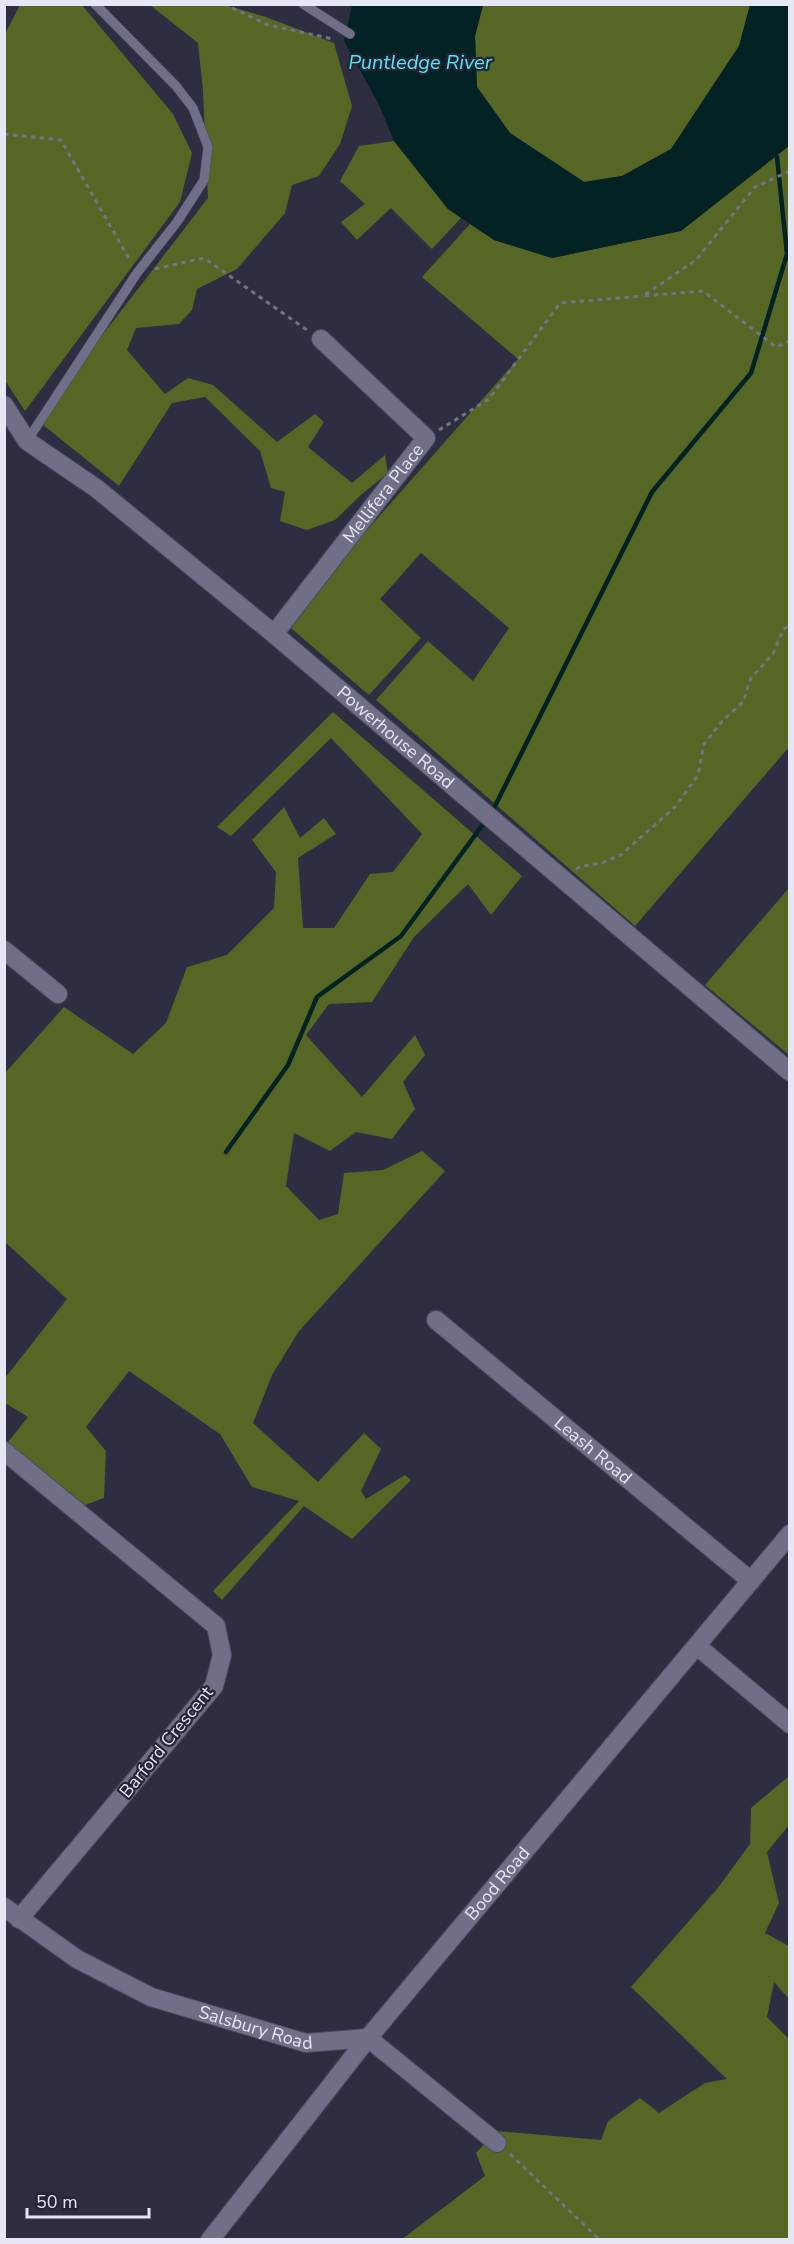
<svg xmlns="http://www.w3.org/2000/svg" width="794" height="2244" viewBox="0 0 794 2244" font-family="'Nunito Sans',sans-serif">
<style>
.forest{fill:#566625}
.water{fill:#032224}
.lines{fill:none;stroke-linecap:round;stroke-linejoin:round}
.stream{stroke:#032224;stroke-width:4.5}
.lane-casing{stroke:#4c4c5e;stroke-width:10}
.street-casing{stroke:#4c4c5e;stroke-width:20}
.path{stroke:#727384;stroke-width:3;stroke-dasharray:4.5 4.5;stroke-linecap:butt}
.lane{stroke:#6f7087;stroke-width:9}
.street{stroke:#6f7087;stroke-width:18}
.labels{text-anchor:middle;stroke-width:4.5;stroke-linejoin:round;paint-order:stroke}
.street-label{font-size:18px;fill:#e6e7f4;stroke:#242538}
.water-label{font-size:20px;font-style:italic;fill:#57e6ef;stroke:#242538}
</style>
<rect width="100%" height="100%" fill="#2e2e42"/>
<path class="forest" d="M20,5H82L173,114L192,153L180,202L25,411L4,379V36Z
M150,5H225L266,17L334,43L352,106L340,144L319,176L292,185L285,213L237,269L197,289L192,310L179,324L136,328L127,350L165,394L188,378L213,385L277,442L315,414L324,422L308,447L352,483L385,455L388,473L362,494L335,520L307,530L280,521L285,492L271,488L260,451L205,397L172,403L119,486L37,420L208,198L203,91L198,43Z
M483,5H750L739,46L671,149L622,176L584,182L510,133L477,87L475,36Z
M394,141L448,209L461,218L432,249L391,208L357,240L341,222L365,204L340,181L359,146Z
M789,146V747L635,926L376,700L428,641L473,681L509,628L421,553L380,599L421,638L369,695L285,623L518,359L422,277L470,224L494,240L552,258L680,231Z
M333,712L522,876L491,915L468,884L414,937L372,1002L329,1004L306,1035L362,1097L415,1035L425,1055L403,1082L415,1109L392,1139L356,1132L330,1151L294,1133L286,1186L319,1220L338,1214L344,1173L383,1170L422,1151L445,1171L299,1331L272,1375L253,1423L318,1482L364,1433L381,1449L361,1491L366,1499L405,1475L411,1480L352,1539L304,1506L222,1600L213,1591L299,1501L252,1487L220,1434L129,1371L86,1427L106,1451L104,1498L80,1507L8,1442L28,1417L5,1403V1378L67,1299L5,1242V1073L64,1007L133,1054L166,1023L187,967L227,955L274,908L276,872L252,840L284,807L300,838L324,818L336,834L298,858L303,928H334L370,874L393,872L422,834L331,738L231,836L217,827Z
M789,888V1055L705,985Z
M789,1776V1825L767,1852L779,1903L765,1933L789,1946V1999L774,1982L767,2017L789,2039V2239L401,2240L485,2176L476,2153L496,2131L601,2140L608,2121L640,2098L659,2113L705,2083L727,2079L631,1987L717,1889L750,1844L751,1808Z"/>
<path class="water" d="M352,5H483L475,36L477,87L510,133L584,182L622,176L671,149L739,46L750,5H789V146L681,231L552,258L494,240L448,209L394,141L379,105L344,41Z"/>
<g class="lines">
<path class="stream" d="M492,812L652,492L751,373L787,254L777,157
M226,1152L288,1065L317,997L401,936L487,819"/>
<g class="lane-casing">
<path id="lane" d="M303,4L350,34
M27,441L137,273L177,222L204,180L208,147L193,108L176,86L95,4"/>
</g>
<g class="street-casing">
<g id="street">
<path id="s1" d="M4,405L27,441L96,488L274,634L790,1072"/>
<path id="s2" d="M274,634L426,438L321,339"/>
<path d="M4,950L58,994"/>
<path id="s3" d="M436,1320L751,1581"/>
<path d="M4,1451L216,1626L222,1655L214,1686L19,1919"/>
<path d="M697,1646L790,1724"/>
<path id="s4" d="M4,1907L77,1959L151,1997L306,2043L368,2038L497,2143"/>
<path id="s5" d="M210,2240L368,2038L790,1534"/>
</g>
</g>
<path class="path" d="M224,4L268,25L333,39
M4,134L61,140L131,262
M790,171L755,187L696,260L643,296L703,291L776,347L790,341
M155,269L204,258L307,330
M439,430L489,399L560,303L643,296
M576,869L582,866L602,863L621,855L676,806L698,775L704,744L724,719L743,702L751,678L773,654L783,630L790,624
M510,2154L600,2240"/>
<use href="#lane" class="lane"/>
<use href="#street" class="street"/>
</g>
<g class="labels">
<g class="street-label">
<text dy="6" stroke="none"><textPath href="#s2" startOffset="178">Mellifera Place</textPath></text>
<text dy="6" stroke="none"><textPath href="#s1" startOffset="516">Powerhouse Road</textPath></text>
<text dy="6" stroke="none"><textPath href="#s3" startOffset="204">Leash Road</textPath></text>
<text transform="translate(166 1742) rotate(-51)" y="6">Barford Crescent</text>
<text dy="6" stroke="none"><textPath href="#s5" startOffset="458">Bood Road</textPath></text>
<text dy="6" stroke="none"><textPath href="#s4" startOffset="282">Salsbury Road</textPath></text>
</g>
<g class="water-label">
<text x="420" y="69">Puntledge River</text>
</g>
</g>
<rect width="794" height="2244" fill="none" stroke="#e6e7f4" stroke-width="12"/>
<path d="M27 2208v9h122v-9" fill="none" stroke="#e6e7f4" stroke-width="3"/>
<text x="36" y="2208" font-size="18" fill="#e6e7f4" stroke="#242538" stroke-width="4.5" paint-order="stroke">50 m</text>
</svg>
